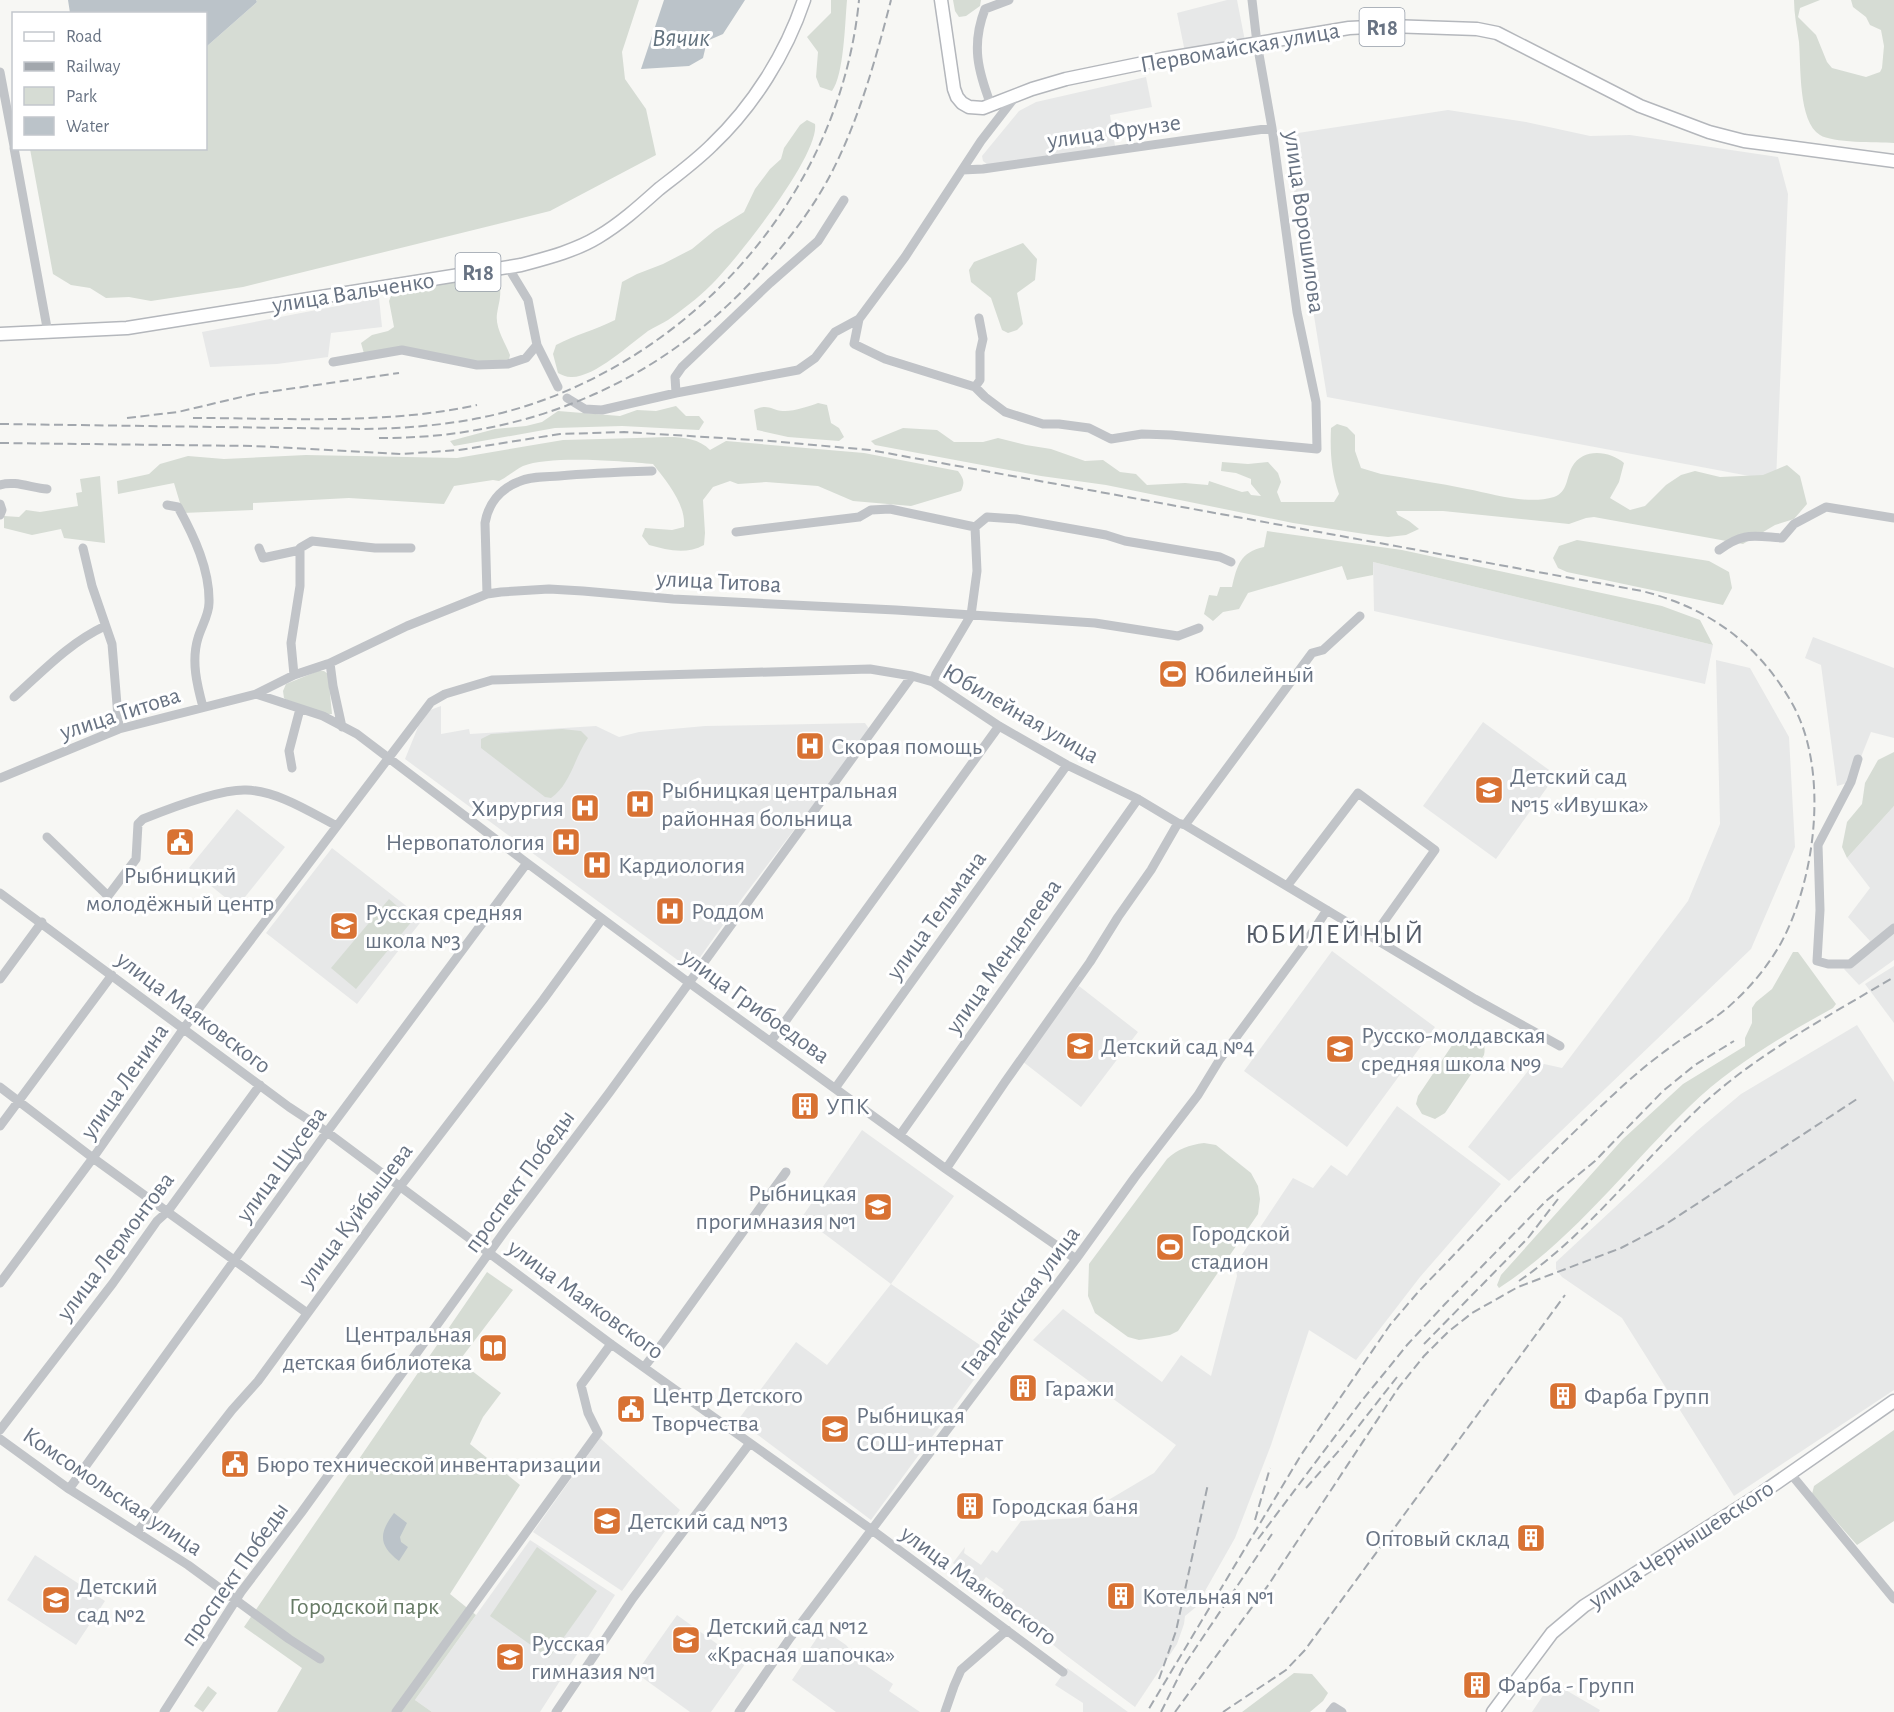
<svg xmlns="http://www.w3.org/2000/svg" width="1894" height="1712" viewBox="0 0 1894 1712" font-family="'Alegreya Sans',sans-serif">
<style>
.built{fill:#e7e8e8}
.green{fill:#d6dcd4}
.water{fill:#bbc3c9}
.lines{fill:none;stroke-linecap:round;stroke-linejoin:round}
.major-casing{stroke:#b4b7bc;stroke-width:15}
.minor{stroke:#c1c4c8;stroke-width:9}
.major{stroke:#fff;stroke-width:12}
.rail{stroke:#a2a7ad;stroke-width:2;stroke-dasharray:9 4.5;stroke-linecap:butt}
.labels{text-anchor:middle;stroke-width:6;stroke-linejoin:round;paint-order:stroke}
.shield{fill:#fff;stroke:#959da8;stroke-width:1.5}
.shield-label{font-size:22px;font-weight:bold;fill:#687383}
.street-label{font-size:24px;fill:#687383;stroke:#fff}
.poi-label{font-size:24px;fill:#687383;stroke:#fff;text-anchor:start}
.park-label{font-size:24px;fill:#677b66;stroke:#fff}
.water-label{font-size:26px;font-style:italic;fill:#63737f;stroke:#fff}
.quarter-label{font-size:27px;letter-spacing:1.5px;fill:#555d69;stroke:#fff}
</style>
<rect width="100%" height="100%" fill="#f7f7f4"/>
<path class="built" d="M1227,0H1237L1245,41L1185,52L1177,13Z
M1146,77L1152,107L1110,115L1115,146L988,165L983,161L982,156L1019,111L1036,102Z
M1448,110L1526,122L1590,136L1630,135L1778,157L1788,194L1776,481L1327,397L1285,135Z
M379,298L382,327L331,333L328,357L277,364L210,367L202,332Z
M1373,562L1713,645L1705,684L1374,611Z
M1813,637L1894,668V738L1871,732L1851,782L1837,786L1821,665L1805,658Z
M1716,660L1750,668L1789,737L1795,847L1751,949L1509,1181L1468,1147L1535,1062L1562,1068L1688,901L1720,824Z
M441,706V734L469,729L470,734L596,726L619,737L639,732L705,726L865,723L870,730L740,901L691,970L405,759L418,727L430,710Z
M1483,722L1556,775L1496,859L1423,806Z
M1894,806V960L1859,985L1844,969L1870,941L1848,917L1870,888L1847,858Z
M237,809L285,847L237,907L189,868Z
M332,848L423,919L357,1004L266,933Z
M1332,951L1435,1027L1347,1147L1244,1071Z
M1894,966V1023L1865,984Z
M1079,986L1138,1032L1081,1107L1022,1061Z
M1857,1025L1894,1082V1390L1734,1496L1622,1318L1562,1277L1556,1269V1262L1697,1131L1741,1094Z
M1397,1106L1501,1184L1420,1277L1356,1360L1309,1330L1271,1445L1235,1538L1196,1607L1185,1616L1184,1624L1177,1644L1135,1707L1063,1653L998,1599L1004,1590L986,1577L980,1585L953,1563L965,1547L964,1553L981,1565L992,1550L997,1553L1021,1521L1078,1518L1154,1473L1176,1445L1033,1340L1063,1309L1162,1382L1181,1355L1211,1376L1237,1276L1235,1265L1293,1178L1313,1188L1331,1165L1347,1176Z
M862,1130L954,1196L891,1284L993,1354L871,1520L738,1420L796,1342L827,1365L891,1284L802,1217Z
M600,1438L680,1510L622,1591L533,1532Z
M530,1540L615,1595L540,1712H432L415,1700Z
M35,1555L105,1601L76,1645L7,1600Z
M677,1615L745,1664L711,1712H690L636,1673Z
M823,1629L846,1645L862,1663L893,1684L889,1691L920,1712H836L792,1680L802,1665L800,1663Z
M1067,1668L1128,1712H1083V1703L1055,1685Z
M1552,1682L1600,1710L1599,1712H1532Z"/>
<path class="green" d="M256,0H639L622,52L625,79L646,109L656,155L550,211L243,287L151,301L129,297L106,298L90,288L71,285L53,274L30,149L206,148V47L257,2Z
M831,0H847C845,22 844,75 832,91L820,87L816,77L818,52L807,37L831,13Z
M953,0H981L980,6L966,16L959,17L955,11Z
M1794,0H1820L1800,8L1798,17L1816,35L1827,62L1832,68L1866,77L1880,72L1882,68L1884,46L1881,30L1870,25L1866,17L1853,7L1851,0H1894V143C1877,142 1832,143 1820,135C1798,122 1801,65 1799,42C1797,28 1794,14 1794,0Z
M807,120L815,124C820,155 735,262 710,286C698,298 682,310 668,320C662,324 654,327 648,331C630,344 594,378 571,377C566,377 562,375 558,373L553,354L556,345C575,335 595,330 615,320L622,282L637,274L663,264L692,249L715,230L744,212L755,189L770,169L781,159L784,148L800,125Z
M1023,243L1037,259L1035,280L1017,293L1023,324L1017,330L1008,333L1002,330L991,298L971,282L969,270L974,262Z
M471,280H490L500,285C501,299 499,301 497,314C495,328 505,342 510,355L508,364L477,365L402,350L365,357L361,343L372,335L388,331L394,327L389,301L391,296L418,288Z
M818,403L827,405L831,423L839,428L844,437L839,441L788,437L757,430L754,410C768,403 771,410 783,411C792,412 810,406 818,403Z
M676,406L686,416H699L704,422L699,430L622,426L555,428L454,446L450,441L495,429L526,426L542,422L558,411L620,416L637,410L656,411Z
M1337,424L1347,427L1355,435V451L1361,468L1381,474C1410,479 1439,483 1467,489C1494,494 1527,505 1554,497C1568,492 1566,478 1572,467C1583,447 1610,451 1624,463L1619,482L1610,498L1630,510L1645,506L1666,485L1681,475L1695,471L1720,477L1763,475L1787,465L1800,476L1807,504L1794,519L1775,525L1743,544L1594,517L1586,518L1569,524L1443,511H1396L1398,515L1409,521L1419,529L1406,535L1388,537L1371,535L1293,523L1106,485L1041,476L875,445L871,441L903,428L937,430L954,442H983L998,438L1026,445L1051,449L1085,461L1103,460L1120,472L1136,474L1147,485L1185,483L1208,485L1209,481L1242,492L1248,491L1251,495L1261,496L1251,484V479L1236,473L1221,471L1222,462L1248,464L1268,462L1278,473L1281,482L1277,492L1281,502H1334L1339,494C1331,472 1330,451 1331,428Z
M637,438C660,438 693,432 710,450L726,441L864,453L958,471C964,479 965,482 961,491L911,506L853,501L818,486L766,482L738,484L730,481L713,487L703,500L705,533L704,545C686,555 667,550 649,545L642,536L645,528L672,530L684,527C686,504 667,482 653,464C623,461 549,455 523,466C515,470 507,477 499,481L493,480L454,486L444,504L349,498L253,503V510L183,513L174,483L118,494L117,481L149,474L160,464L188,456L224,459L306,455L457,458L563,440Z
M100,476L105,543L64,538L61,529L32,535L4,528V516L19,517L26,510L40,512L78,506L76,493L82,492L80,479Z
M1267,531L1402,550L1662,606L1700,620L1713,645L1373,562V575L1347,580L1342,566L1248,593L1239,609L1223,612L1213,621L1204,614L1209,595L1217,596L1220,587H1232C1237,566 1240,552 1264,547Z
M1577,540L1709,561L1729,572L1732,588L1723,605L1567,572L1558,568L1553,558L1559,546Z
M318,671H324L328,674L332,714H325L288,701L284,698L283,691L286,684Z
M562,729L581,731L588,738C574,758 571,784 551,798L545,797L481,748V739L491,734Z
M1894,752V806L1847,858L1842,847L1847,822L1862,804L1865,783L1878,760Z
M389,899L413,920L356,989L331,968Z
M1793,952H1798L1801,956L1836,1004L1833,1008C1784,1035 1731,1066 1690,1106C1627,1167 1573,1240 1499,1288L1497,1285L1501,1275L1623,1139L1683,1084L1745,1046V1038L1752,1023V1008L1756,1002L1772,989Z
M1465,1032C1479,1032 1487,1041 1484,1055L1445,1113L1435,1119L1422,1114L1416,1104L1418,1096L1459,1035Z
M1204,1143L1216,1145L1251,1173L1258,1186L1260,1199L1258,1214L1178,1331L1170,1335L1153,1338L1139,1340L1128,1337L1095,1313L1088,1296L1089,1264L1167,1159C1178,1149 1189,1145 1204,1143Z
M487,1272L513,1290L459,1361L501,1393L483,1417L470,1444L520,1485L450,1594L476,1615L415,1700L432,1712H277L302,1668L244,1627Z
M1894,1430V1521L1857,1545L1812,1494L1814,1486Z
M537,1547L597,1591L549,1658L490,1616Z
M1294,1673L1312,1674L1328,1693L1323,1701L1310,1712H1242Z
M208,1686L217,1693L203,1712L194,1706Z"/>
<path class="water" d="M68,0H256L257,2L206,47V14L70,13Z
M664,0H745L723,34L707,41L703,58L689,66L641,69Z
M394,1513L407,1523L400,1537L401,1542L408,1547L399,1561C378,1545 379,1533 394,1513Z"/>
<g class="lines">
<g class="major-casing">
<path id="major" d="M941,0L954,89L957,97L962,103L969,107L983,108L1032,89L1066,79L1163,59L1349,28L1389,26L1477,29L1497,33L1640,106L1709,132L1744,141L1894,161
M0,334L127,328L521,265C547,258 575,251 598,237C620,224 640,206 659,189C677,175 696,161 712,145C753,106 786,54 804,0
M1493,1712L1552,1633L1584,1606L1762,1493L1894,1401"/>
</g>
<path class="minor" d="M0,72L14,146
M991,105C978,71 971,45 985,9L1009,0
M14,148L48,333
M962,170L983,169L1272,128
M508,267L528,300L537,345L558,387
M859,319L854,344L885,359L975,387L985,397L1005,412L1043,424H1059L1089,428L1111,439L1142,434L1171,435L1317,449L1316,402L1297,312L1272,128L1257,43L1252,0
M333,362L402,350L477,365L508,364L526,358L537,345
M975,387L980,380V352L983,339L979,318
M676,393L675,377L682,367L770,283L818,241L844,200
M567,398L585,409L602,410L676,393L798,370L815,358L835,332L859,319L905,257L981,141L1015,97
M0,485C14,480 32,488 47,489
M0,504L2,510L0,515
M167,505L178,507C194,536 210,570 209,603C209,615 201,627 198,638C191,661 197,685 203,707
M736,532L859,517L871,510L890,509L975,527
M83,548L92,586L112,644L119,729
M259,548L263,558L300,550
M1719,550C1744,532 1752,536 1782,538L1794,524L1826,507L1894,518
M487,594L485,523C488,504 500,489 518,482C530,476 546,477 559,476C590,473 621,472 652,471
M330,663L333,686L342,727
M294,675L291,643L300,586V548L312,541L375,548H411
M933,682L936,674L971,615L977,571L975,527L987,517L1016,519L1106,535L1125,541L1220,557L1231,562
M256,694L323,716L357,734L527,863L688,982L946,1169L1076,1259
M14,697C43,671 69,643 105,626
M1858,759L1851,782L1818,845L1820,910L1817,961L1828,964H1850L1894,928
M292,768L289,751L300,709
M0,778L119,729L256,694L294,675L330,663L407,626L487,594L501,592L549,589L583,591L673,599L896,610L1095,623L1178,636L1199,628
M1185,825L1312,653L1323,650L1360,616
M47,837L108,896L136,859L138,824L143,819C168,809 220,789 246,790C278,791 310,812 337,826
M1287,886L1358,793L1435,850L1373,937
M0,893L289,1107L327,1132L611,1344L872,1530L1063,1672
M0,979L42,922
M771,1041L999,726
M0,1087L93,1158L307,1313
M836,1087L1067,765
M0,1126L112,975
M900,1135L1138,799
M946,1169L1005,1082L1090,962L1118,917L1151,870L1178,823
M0,1283L93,1158L184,1028L431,702L445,694L492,680L870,669L912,676L933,682L999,726L1067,765L1138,799L1178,823L1185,825L1475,999L1560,1046
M645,1366L665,1340L786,1172
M0,1430L113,1283L157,1221L168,1211L260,1085
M0,1439L69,1489L188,1565L289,1639L320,1659
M1790,1473L1894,1599
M69,1489L327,1132L527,863
M137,1532L232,1410L258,1381L399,1188L543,1000L602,919
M164,1712L241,1592L301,1513L507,1228L609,1093L912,676
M396,1712L598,1433L588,1413L581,1385L611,1344
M556,1712L633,1598L750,1443
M739,1712L790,1638L1076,1259L1135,1177L1198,1095L1220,1059L1304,945L1327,910
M945,1712L954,1686L961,1670L1007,1630
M1330,1712L1334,1707L1342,1712"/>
<use href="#major" class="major"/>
<path class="rail" d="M127,418L178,412L254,394L399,373
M193,418C288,418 385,425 477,405
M0,424L364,429C419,428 473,423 526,406C703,349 841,187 859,0
M379,438C531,439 668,380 767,264C789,239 809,213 826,183C857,127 875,62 891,0
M0,443L254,446L402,454L459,450L560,434L624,432L770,441L870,450L1642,591C1709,608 1759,644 1793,705C1829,771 1816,878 1781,943C1769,964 1754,983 1737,999C1720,1016 1699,1028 1679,1041C1656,1057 1634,1075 1613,1095C1546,1157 1483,1225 1419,1291L1390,1325L1301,1455L1147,1712
M1519,1281C1587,1235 1641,1162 1702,1105C1758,1053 1829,1016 1894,977
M1424,1344L1528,1238L1558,1199
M1306,1488L1343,1446L1397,1377
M1255,1520L1270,1468
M1258,1539L1360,1403L1407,1345L1445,1304L1546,1201L1595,1161L1663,1091L1695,1065L1734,1041
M1159,1679L1176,1631L1208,1484
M1161,1712L1185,1664L1272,1534
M1175,1712L1269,1584L1399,1387L1424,1356L1448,1332L1472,1313L1518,1287L1621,1248L1663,1226L1857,1099
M1223,1712L1286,1670L1305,1650L1565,1295"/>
</g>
<defs>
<g id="stadium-square" transform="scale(1.5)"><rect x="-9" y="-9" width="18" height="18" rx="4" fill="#d87233" stroke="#fff"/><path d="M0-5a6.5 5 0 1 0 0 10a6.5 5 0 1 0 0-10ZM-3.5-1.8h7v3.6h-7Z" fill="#fff"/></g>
<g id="hospital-square" transform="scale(1.5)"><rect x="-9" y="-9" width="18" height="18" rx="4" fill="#d87233" stroke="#fff"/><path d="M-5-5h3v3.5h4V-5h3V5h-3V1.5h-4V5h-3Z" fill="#fff"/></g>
<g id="school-square" transform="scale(1.5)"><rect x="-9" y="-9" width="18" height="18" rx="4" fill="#d87233" stroke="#fff"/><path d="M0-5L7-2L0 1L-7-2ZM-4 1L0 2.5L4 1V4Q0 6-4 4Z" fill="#fff"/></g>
<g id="civic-square" transform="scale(1.5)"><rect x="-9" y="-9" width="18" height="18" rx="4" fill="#d87233" stroke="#fff"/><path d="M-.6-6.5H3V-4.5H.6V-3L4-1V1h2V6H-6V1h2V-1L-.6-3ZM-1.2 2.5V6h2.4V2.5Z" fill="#fff"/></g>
<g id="building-square" transform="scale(1.5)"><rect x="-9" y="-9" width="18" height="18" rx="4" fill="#d87233" stroke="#fff"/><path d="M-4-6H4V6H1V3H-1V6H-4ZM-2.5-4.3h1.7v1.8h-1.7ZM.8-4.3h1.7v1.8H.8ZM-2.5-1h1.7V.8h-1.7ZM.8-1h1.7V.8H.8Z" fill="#fff"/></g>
<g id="library-square" transform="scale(1.5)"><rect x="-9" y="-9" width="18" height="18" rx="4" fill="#d87233" stroke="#fff"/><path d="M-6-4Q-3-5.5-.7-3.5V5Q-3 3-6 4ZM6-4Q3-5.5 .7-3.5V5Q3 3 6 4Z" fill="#fff"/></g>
</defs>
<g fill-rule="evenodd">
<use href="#stadium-square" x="1173" y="674"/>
<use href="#hospital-square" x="810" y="746"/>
<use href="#school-square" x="1489" y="790"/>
<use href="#hospital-square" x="640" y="804"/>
<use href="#hospital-square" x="585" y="808"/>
<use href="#civic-square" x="180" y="842"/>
<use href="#hospital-square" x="566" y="842"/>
<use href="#hospital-square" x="597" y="865"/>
<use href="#hospital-square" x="670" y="911"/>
<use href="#school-square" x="344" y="926"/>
<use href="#school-square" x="1080" y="1046"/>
<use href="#school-square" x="1340" y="1049"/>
<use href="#building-square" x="805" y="1106"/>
<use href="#school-square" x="878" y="1207"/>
<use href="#stadium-square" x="1170" y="1247"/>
<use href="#library-square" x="493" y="1348"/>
<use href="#building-square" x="1023" y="1388"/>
<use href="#building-square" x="1563" y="1396"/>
<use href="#civic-square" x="631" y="1409"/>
<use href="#school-square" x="835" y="1429"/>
<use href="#civic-square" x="235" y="1464"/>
<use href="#building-square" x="970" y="1506"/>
<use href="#school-square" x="607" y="1521"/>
<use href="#building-square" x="1531" y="1538"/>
<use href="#building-square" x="1121" y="1596"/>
<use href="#school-square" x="56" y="1600"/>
<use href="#school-square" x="686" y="1640"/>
<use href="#school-square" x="510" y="1657"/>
<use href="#building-square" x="1477" y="1685"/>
</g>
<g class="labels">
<g class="shield">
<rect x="1359.5" y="8" width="45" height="38" rx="4.5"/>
<rect x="455.5" y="253" width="45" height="38" rx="4.5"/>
</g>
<g class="shield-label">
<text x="1382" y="35">R18</text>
<text x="478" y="280">R18</text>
</g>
<g class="street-label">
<text transform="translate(1240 47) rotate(-10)" y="8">Первомайская улица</text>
<text transform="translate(1114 131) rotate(-8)" y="8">улица Фрунзе</text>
<text transform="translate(1305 222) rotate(82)" y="8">улица Ворошилова</text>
<text transform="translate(353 292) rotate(-9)" y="8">улица Вальченко</text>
<text transform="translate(719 581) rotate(3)" y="8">улица Титова</text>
<text transform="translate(120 713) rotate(-18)" y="8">улица Титова</text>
<text transform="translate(1021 713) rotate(30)" y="8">Юбилейная улица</text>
<text transform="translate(936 915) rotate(-54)" y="8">улица Тельмана</text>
<text transform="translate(1003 956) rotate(-55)" y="8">улица Менделеева</text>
<text transform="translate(756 1006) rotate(36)" y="8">улица Грибоедова</text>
<text transform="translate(194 1012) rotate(37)" y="8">улица Маяковского</text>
<text transform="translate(124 1081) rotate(-55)" y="8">улица Ленина</text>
<text transform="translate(281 1164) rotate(-54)" y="8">улица Щусева</text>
<text transform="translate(519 1181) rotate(-54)" y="8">проспект Победы</text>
<text transform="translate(355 1215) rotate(-53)" y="8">улица Куйбышева</text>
<text transform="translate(115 1246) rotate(-53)" y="8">улица Лермонтова</text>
<text transform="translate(586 1299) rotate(36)" y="8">улица Маяковского</text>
<text transform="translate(1020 1301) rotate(-53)" y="8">Гвардейская улица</text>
<text transform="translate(113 1491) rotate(34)" y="8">Комсомольская улица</text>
<text transform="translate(1681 1544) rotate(-33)" y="8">улица Чернышевского</text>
<text transform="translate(234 1574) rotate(-55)" y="8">проспект Победы</text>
<text transform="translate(979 1585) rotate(36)" y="8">улица Маяковского</text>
</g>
<g class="poi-label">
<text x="1194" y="682">Юбилейный</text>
<text x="831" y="754">Скорая помощь</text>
<text x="1510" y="784">Детский сад<tspan x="1510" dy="28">№15 «Ивушка»</tspan></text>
<text x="661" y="798">Рыбницкая центральная<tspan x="661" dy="28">районная больница</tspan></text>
<text x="564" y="816" text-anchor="end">Хирургия</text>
<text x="545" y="850" text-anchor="end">Нервопатология</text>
<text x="618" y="873">Кардиология</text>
<text x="180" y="883" text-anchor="middle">Рыбницкий<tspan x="180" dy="28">молодёжный центр</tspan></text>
<text x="691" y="919">Роддом</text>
<text x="365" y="920">Русская средняя<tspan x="365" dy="28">школа №3</tspan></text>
<text x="1361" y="1043">Русско-молдавская<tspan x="1361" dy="28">средняя школа №9</tspan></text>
<text x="1101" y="1054">Детский сад №4</text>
<text x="826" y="1114">УПК</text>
<text x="857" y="1201" text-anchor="end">Рыбницкая<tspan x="857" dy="28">прогимназия №1</tspan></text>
<text x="1191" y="1241">Городской<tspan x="1191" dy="28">стадион</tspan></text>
<text x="472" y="1342" text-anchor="end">Центральная<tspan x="472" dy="28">детская библиотека</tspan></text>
<text x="1044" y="1396">Гаражи</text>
<text x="652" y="1403">Центр Детского<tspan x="652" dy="28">Творчества</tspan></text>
<text x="1584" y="1404">Фарба Групп</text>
<text x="856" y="1423">Рыбницкая<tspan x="856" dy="28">СОШ-интернат</tspan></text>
<text x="256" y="1472">Бюро технической инвентаризации</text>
<text x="991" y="1514">Городская баня</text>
<text x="628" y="1529">Детский сад №13</text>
<text x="1510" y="1546" text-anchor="end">Оптовый склад</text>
<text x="77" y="1594">Детский<tspan x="77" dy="28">сад №2</tspan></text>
<text x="1142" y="1604">Котельная №1</text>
<text x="707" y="1634">Детский сад №12<tspan x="707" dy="28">«Красная шапочка»</tspan></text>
<text x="531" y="1651">Русская<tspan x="531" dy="28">гимназия №1</tspan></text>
<text x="1498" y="1693">Фарба - Групп</text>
</g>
<g class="park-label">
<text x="364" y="1614">Городской парк</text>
</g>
<g class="water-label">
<text x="681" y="46">Вячик</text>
</g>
<g class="quarter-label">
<text x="1335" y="943">ЮБИЛЕЙНЫЙ</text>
</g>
</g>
<rect x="12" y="12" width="195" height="138" fill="#ffffff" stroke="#c3c7cd" stroke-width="1.5"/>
<rect x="24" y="32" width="30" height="9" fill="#ffffff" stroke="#c3c7cd" stroke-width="1.5"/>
<text x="66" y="42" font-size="18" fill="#687383">Road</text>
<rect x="24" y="62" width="30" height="9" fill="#a2a7ad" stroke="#c3c7cd" stroke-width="1.5"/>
<text x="66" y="72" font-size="18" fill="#687383">Railway</text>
<rect x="24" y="87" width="30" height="18" fill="#d6dcd4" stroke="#c3c7cd" stroke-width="1.5"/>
<text x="66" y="102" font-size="18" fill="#687383">Park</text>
<rect x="24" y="117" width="30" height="18" fill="#bbc3c9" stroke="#c3c7cd" stroke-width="1.5"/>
<text x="66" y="132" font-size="18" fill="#687383">Water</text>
</svg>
